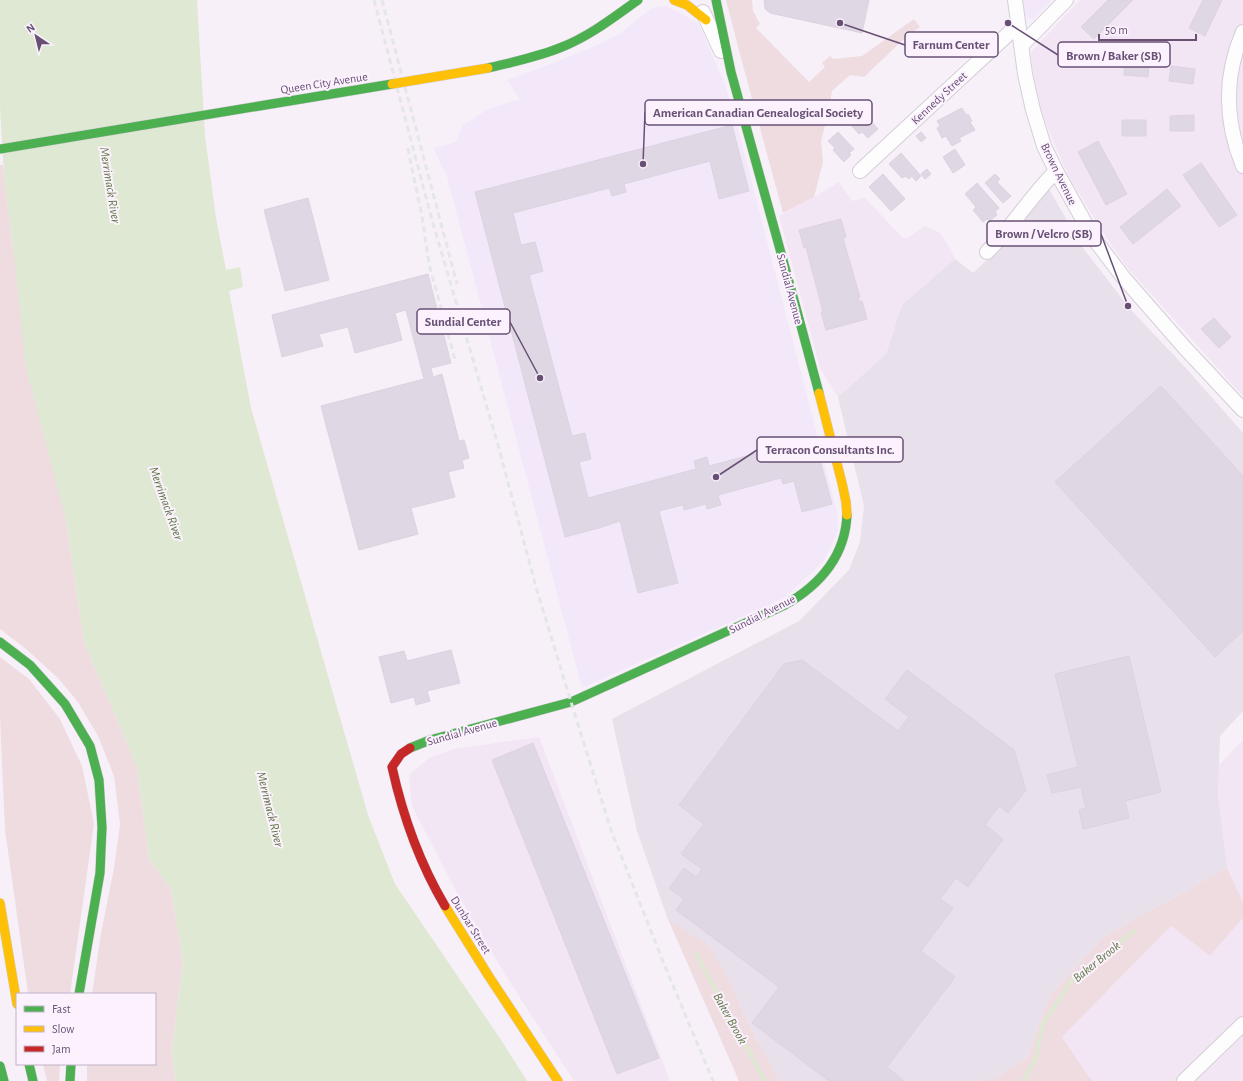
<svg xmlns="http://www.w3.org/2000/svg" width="1243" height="1081" viewBox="0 0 1243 1081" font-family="'Alegreya Sans',sans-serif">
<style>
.residential{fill:#f2e5f4}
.commercial{fill:#f3e8f9}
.industrial{fill:#e8e0ea}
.green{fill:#efdce1}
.water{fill:#dfe8d2}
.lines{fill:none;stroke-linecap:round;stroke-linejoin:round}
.stream{stroke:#dfe8d2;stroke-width:4}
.building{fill:#e0d7e4;stroke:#ddd2e0}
.street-casing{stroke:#d5ced8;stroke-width:16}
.fast-casing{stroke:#d5cdd8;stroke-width:10}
.slow-casing{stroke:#d5cdd8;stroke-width:10}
.jam-casing{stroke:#d5cdd8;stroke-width:10}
.street{stroke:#fefdfe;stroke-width:14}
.fast{stroke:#4caf50;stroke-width:9}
.slow{stroke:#ffc107;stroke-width:9}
.jam{stroke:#c62828;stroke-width:9}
.rail{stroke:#e4e6e7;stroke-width:3;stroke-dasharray:6 4;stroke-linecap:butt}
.fast-bridge-casing{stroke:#d5ccd9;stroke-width:10;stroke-linecap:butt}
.slow-bridge-casing{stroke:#d5ccd9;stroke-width:10;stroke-linecap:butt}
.fast-bridge{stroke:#4caf50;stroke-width:9}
.slow-bridge{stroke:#ffc107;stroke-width:9}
.labels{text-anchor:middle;stroke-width:4;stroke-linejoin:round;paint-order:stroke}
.street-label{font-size:12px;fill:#685075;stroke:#fcf2fe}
.water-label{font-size:13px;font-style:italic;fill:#607845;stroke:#fcf2fe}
.leader{fill:none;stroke:#685075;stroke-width:1.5}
.callout-dot{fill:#685075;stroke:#fcf2fe;stroke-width:1.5}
.callout{fill:#fcf2fe;stroke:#685075;stroke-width:1.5}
.callout-label{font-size:13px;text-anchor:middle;font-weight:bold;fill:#685075}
</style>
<rect width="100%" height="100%" fill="#f7f0f8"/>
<path class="residential" d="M1080,0H1243V396L1125,265L1099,226L1068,175L1053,141L1042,113L1033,72L1031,52Z
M839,182L852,201L865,198L901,236L907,239L924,226L940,233L950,248L955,259L902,305L886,354L838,397L820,368L779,216L814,197Z
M539,737L670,1081H574L506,976L456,891L412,806L409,775L429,758L454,749Z
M1243,740V902L1227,868L1218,794L1219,765Z
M1243,918V1081H1092L1062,1037L1171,926L1210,956Z"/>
<path class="commercial" d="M1022,0H1052L1033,19H1030L1025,16Z
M666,6L697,22L702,31L725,85L737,125L837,512L838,531L824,561L784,598L582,688L446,173L442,168L434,148L456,142L462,126L488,109L520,99L507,80L543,67L591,48L619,34L652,8Z"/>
<path class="industrial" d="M1049,189L1083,248L1130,309L1184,366L1243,433V711L1220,736L1218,794L1227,868L1103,937L1050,995L1027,1058L994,1079L972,1081H780L750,1027L726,973L669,921L667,917L637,831L612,719L799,621L849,570L860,542L864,506L838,397L886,354L902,305L955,259L973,273L1004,244Z"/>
<path class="green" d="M726,0H752L753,11L760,24L756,28L809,82L825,67L822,63L830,56L833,59L862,56L914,19L920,27L906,37L864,77L850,75L832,91L829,110L821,141L823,162L814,197L783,213L741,58Z
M0,165H3L13,247L66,520L84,642L137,767L149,859L171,889L183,962L172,1049L175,1081H87V1064H155V994H92L101,933L114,868L120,824L114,776L98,736L78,702L58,678L26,649L0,629Z
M0,657L29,679L60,719L82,766L94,824L70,994H28V993L5,830L0,716Z
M1227,868L1243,902V918L1210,956L1171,926L1062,1037L1092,1081H972L994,1079L1027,1058L1050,995L1103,937Z
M667,917L670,921L709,946L726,973L750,1027L780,1081H739Z
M43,1064H60L59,1081H47Z"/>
<path class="water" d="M0,0H197L205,136L216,218L226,270L240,267L243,287L229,291L251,408L368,815L395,884L501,1040L527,1081H175L172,1049L183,962L171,889L149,859L137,767L84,642L66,520L26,368L13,247L4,175L0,106Z"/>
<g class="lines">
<path class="stream" d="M696,954L765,1081
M1023,1081L1035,1061L1043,1024L1071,981L1134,931"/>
</g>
<path class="building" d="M764,0H869L862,33L770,13L765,9Z
M1108,0H1133L1094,39L1081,27Z
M1203,0H1222L1205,36L1189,28Z
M1125,60L1149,62L1148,77L1124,75Z
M1171,66L1195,69L1193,84L1169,81Z
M854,100L864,111L863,112L878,129L868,138L862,132L859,134L849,123L850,121L842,112Z
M962,108L966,115L968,114L972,121L970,122L975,130L959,138L961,141L952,146L946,136L942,138L937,128L940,126L937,121Z
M1194,115V131H1170V116Z
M1122,120H1146V136H1122Z
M732,125L749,191L719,199L710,161L624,184L626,192L612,196L609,188L513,213L521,245L535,242L543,271L529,275L572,436L585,433L591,459L579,462L588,498L696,469L694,461L707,457L709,466L814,438L832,504L802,512L794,481L783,484L781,478L718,495L721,505L707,509L706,504L684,510L683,505L659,511L678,583L638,593L620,521L599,528L565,537L475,192Z
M838,132L854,149L849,153L851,155L844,162L833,150L835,148L828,141Z
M921,132L926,138L921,142L916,136Z
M1098,141L1127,194L1106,205L1078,152Z
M955,149L965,165L953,173L943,157Z
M901,153L921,176L916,181L912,176L909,179L905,176L902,178L889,164Z
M1201,163L1237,215L1219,227L1183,175Z
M927,169L931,174L925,179L921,174Z
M883,174L905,199L891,211L869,187Z
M995,174L1000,179L997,182L1011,196L1003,203L985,183Z
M977,183L999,208L995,212L997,215L989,221L987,219L983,222L973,210L976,207L965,194Z
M1167,189L1181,206L1133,244L1120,227Z
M308,198L329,280L285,291L264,210Z
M841,219L846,237L843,238L860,297H858L860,302L862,301L867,319L826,330L821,312H823L806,247L804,248L799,230Z
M428,274L451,363L431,368L433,377L442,374L459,441L464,440L469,458L462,460L464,468L448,472L455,497L411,508L418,534L359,550L321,406L424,379L406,310L395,313L402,340L355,353L348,327L319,334L323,346L282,357L272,315Z
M1214,318L1231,337L1219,348L1201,329Z
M1161,386L1243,476V631L1215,657L1055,482Z
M451,650L460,683L427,691L430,701L416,705L414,697L391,703L379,657L404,651L407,661Z
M1129,656L1161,792L1125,801L1129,818L1083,829L1079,810L1086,808L1081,787L1052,793L1047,775L1078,767L1055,674Z
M802,660L898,731L909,717L885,699L907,670L1014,750L1026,790L1008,813L999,806L985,825L1003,839L968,887L956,878L940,899L953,908L921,951L955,977L887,1067L904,1081H829L752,1023L779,987L676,910L684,899L669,888L684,868L696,877L702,869L681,854L704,824L679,805L784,664Z
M533,743L659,1058L617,1074L492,760Z"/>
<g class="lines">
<g class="street-casing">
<path id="street" d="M1015,0L1025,74L1033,110L1044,146L1056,171L1085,223L1098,244L1123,277L1184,347L1243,410
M703,12L721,51
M1243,32C1224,76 1225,122 1243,166
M1021,46L1066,0
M860,171L1018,25
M987,252C1012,227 1031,196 1056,171
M1184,1081L1243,1024"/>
</g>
<g class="fast-casing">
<path id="fast" d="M716,0L731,72L794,300L819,393
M488,68C513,62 538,57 562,47C590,36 614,17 638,0
M0,642L30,665L65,704L90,746L99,780L102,827L100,873L79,994
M410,748L430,740L571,702L783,606C819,586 845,557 847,515
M29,1064L33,1081
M0,1066L4,1081
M70,1081L71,1064"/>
</g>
<g class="slow-casing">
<path id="slow" d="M674,0L687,5L706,20
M819,393L842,483L846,502L847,515
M0,903L17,1004
M445,906L488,975L558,1081"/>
</g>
<g class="jam-casing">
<path id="jam" d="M410,748L401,754L392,767C403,817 419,862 445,906"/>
</g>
<use href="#street" class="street"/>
<use href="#fast" class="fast"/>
<use href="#slow" class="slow"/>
<use href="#jam" class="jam"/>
<path class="rail" d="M374,0L432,220L498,445L536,587L571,702L611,830L664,964L713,1081
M382,0L457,284
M408,148L411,164L422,216L429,264L455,360"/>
<g class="fast-bridge-casing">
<path id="fast-bridge" d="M0,149L392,84"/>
</g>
<g class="slow-bridge-casing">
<path id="slow-bridge" d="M392,84L488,68"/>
</g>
<use href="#fast-bridge" class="fast-bridge"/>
<use href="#slow-bridge" class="slow-bridge"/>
</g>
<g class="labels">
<g class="street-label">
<text transform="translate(324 83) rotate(-9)" y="4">Queen City Avenue</text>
<text transform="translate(939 98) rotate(-43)" y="4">Kennedy Street</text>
<text transform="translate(1059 174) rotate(64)" y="4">Brown Avenue</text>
<text transform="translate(790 289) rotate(75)" y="4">Sundial Avenue</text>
<text transform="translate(762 614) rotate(-27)" y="4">Sundial Avenue</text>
<text transform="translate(462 732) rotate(-16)" y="4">Sundial Avenue</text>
<text transform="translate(471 925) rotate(58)" y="4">Dunbar Street</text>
</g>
<g class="water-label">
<text transform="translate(111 185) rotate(81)" y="5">Merrimack River</text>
<text transform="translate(167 503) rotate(70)" y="5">Merrimack River</text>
<text transform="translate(271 809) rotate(76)" y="5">Merrimack River</text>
<text transform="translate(1096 961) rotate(-39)" y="5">Baker Brook</text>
<text transform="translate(731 1018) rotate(61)" y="5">Baker Brook</text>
</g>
</g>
<path class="leader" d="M840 23L905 45M1008 23L1058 55M643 164L645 112M1128 306L1101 234M540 378L510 322M716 477L757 450"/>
<g class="callout-dot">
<circle cx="840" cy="23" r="4"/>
<circle cx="1008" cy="23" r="4"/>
<circle cx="643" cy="164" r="4"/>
<circle cx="1128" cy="306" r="4"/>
<circle cx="540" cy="378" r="4"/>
<circle cx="716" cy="477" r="4"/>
</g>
<g class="callout">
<rect x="905" y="32" width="93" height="25" rx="4"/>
<rect x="1058" y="42" width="112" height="25" rx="4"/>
<rect x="645" y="100" width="227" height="25" rx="4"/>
<rect x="987" y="221" width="114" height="25" rx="4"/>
<rect x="417" y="309" width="93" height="25" rx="4"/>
<rect x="757" y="437" width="146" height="25" rx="4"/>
</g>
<g class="callout-label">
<text x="951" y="49">Farnum Center</text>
<text x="1114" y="60">Brown / Baker (SB)</text>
<text x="758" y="117">American Canadian Genealogical Society</text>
<text x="1044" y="238">Brown / Velcro (SB)</text>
<text x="463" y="326">Sundial Center</text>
<text x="830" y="454">Terracon Consultants Inc.</text>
</g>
<rect x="16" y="993" width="140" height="72" fill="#fcf2fe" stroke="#c1b1c7"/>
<rect x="24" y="1006" width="20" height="6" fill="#4caf50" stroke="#c1b1c7"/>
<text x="52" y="1013" font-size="12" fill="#685075">Fast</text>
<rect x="24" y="1026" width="20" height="6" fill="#ffc107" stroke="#c1b1c7"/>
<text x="52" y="1033" font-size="12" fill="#685075">Slow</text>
<rect x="24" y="1046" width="20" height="6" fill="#c62828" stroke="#c1b1c7"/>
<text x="52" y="1053" font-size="12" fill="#685075">Jam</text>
<g transform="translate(36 36) rotate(325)" stroke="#fcf2fe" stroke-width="3" paint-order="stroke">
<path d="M0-3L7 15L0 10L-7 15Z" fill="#685075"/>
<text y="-6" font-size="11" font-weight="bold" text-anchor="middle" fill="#685075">N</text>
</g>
<path d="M1099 34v6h97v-6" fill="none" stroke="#685075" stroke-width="2"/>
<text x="1105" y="34" font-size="12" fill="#685075" stroke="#fcf2fe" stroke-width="3" paint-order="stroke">50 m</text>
</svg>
